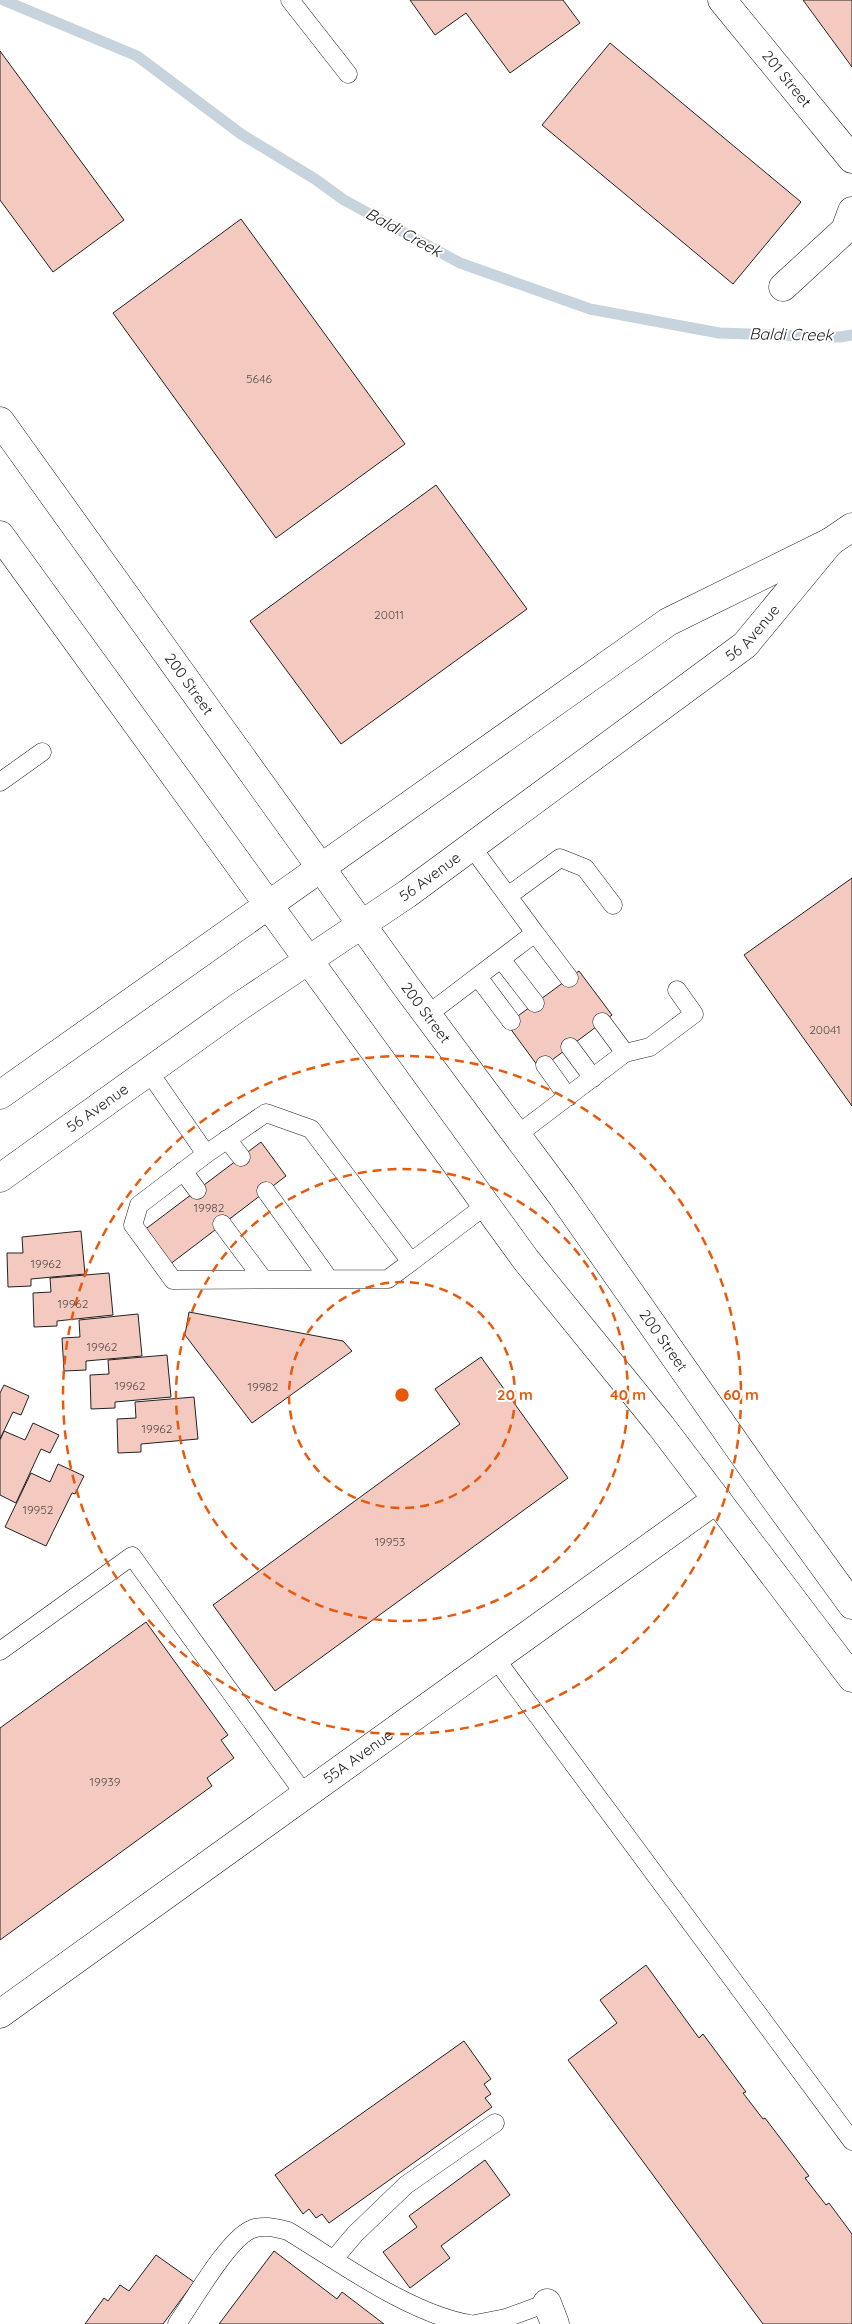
<svg xmlns="http://www.w3.org/2000/svg" width="852" height="2324" viewBox="0 0 852 2324" font-family="Quicksand,sans-serif">
<style>
.lines{fill:none;stroke-linecap:round;stroke-linejoin:round}
.stream{stroke:#c7d3dd;stroke-width:11}
.building{fill:#f3c9c0;stroke:#222}
.lane-casing{stroke:#222;stroke-width:19}
.street-casing{stroke:#222;stroke-width:29}
.secondary-casing{stroke:#222;stroke-width:29}
.lane{stroke:#fff;stroke-width:18}
.street{stroke:#fff;stroke-width:28}
.secondary{stroke:#fff;stroke-width:28}
.ring{fill:none;stroke:#e8590c;stroke-width:2.5;stroke-dasharray:9 6}
.labels{text-anchor:middle;stroke-width:4;stroke-linejoin:round;paint-order:stroke}
.number-label{font-size:12px;fill:#564c4a}
.street-label{font-size:15px;fill:#222;stroke:#fff}
.water-label{font-size:16px;font-style:italic;fill:#222;stroke:#fff}
.centre{fill:#e8590c;stroke:#fff;stroke-width:2.5}
.ring-label{font-size:15px;text-anchor:middle;font-weight:bold;fill:#e8590c;stroke:#fff;stroke-width:4;stroke-linejoin:round;paint-order:stroke}
</style>
<rect width="100%" height="100%" fill="#fff"/>
<g class="lines">
<path class="stream" d="M3,0L137,56L241,134L315,179L344,200L460,263L590,309L719,333L840,337L852,335"/>
</g>
<path class="building" d="M410,0H563L580,23L510,73L466,13L435,35Z
M803,0H852V67Z
M610,43L801,202L733,284L542,125Z
M0,51L124,220L53,272L0,200Z
M241,219L405,444L276,538L113,313Z
M436,485L527,609L341,744L250,621Z
M852,878V1106L744,955Z
M579,971L612,1015L540,1069L507,1024Z
M261,1142L286,1176L169,1265L143,1231Z
M81,1231L85,1274L31,1279V1286L8,1287L7,1253H23L22,1237Z
M109,1273L113,1315L57,1321V1326L34,1327L33,1293L51,1292L50,1278Z
M189,1312L343,1341L352,1351L252,1423L185,1335Z
M138,1314L142,1356L86,1361V1370L64,1371L62,1338L80,1337L79,1320Z
M167,1355L171,1397L115,1402V1408L91,1409L90,1375L109,1374L108,1360Z
M481,1357L568,1478L275,1691L213,1605L460,1424L435,1389Z
M4,1385L29,1396L21,1415L13,1412L0,1439V1393Z
M194,1397L198,1439L141,1444V1452L118,1453L117,1419L136,1418L135,1402Z
M33,1423L59,1435L50,1453L41,1449L16,1503L0,1495V1440L4,1431L25,1440Z
M58,1464L84,1476L75,1494L72,1493L46,1546L5,1527L31,1473L50,1482Z
M146,1622L228,1735L221,1740L234,1758L207,1778L212,1786L0,1940V1728Z
M646,1965L699,2038L703,2034L746,2092L743,2093L763,2119L765,2118L809,2176L805,2178L826,2205L829,2203L852,2234V2324H763L568,2060L617,2023L600,2000Z
M464,2041L491,2079L484,2084L491,2094L485,2098L492,2107L329,2223L322,2214L316,2218L309,2209L303,2214L275,2175Z
M485,2160L510,2195L441,2246L450,2258L410,2288L383,2252L417,2227L409,2216Z
M274,2251L337,2299L342,2292L384,2324H219Z
M156,2255L194,2282L163,2324H85L104,2298L108,2301L120,2285L129,2291Z"/>
<g class="lines">
<g class="lane-casing">
<path id="lane" d="M290,0L348,74
M0,782L42,752
M508,896L560,858L585,868L613,905
M535,933L569,978
M501,959L535,1003
M478,977L511,1021
M427,1015L535,933L471,846
M570,1047L593,1078
M625,1053L650,1047L694,1014L677,990
M545,1065L568,1097
M149,1072L206,1154L266,1113L311,1129L411,1262L486,1205
M517,1135L625,1053L602,1022
M227,1139L241,1157
M206,1154L139,1205L133,1225L173,1280L388,1279L411,1262
M183,1171L197,1190
M266,1191L329,1279
M222,1224L263,1279
M0,1651L132,1556L305,1795
M495,1658L852,2141
M334,2259L355,2234L406,2185L495,2123
M177,2324C193,2301 227,2241 250,2230C262,2224 276,2228 288,2231C341,2263 410,2314 470,2324
M475,2324L506,2318L547,2303"/>
</g>
<g class="street-casing">
<g id="street">
<path id="s1" d="M722,0L852,159"/>
<path d="M783,287L845,230L852,211"/>
<path d="M547,2303L555,2324"/>
</g>
</g>
<g class="secondary-casing">
<g id="secondary">
<path id="s2" d="M0,421L405,985L562,1196L759,1477L852,1605"/>
<path d="M0,535L526,1260L661,1426L852,1678"/>
<path d="M0,1095L668,622L830,542L852,527"/>
<path id="s3" d="M0,1178L240,1006L407,894L745,645L830,542"/>
<path id="s4" d="M0,2014L717,1499"/>
</g>
</g>
<use href="#lane" class="lane"/>
<use href="#street" class="street"/>
<use href="#secondary" class="secondary"/>
</g>
<g class="ring">
<circle cx="402" cy="1395" r="113"/>
<circle cx="402" cy="1395" r="226"/>
<circle cx="402" cy="1395" r="339"/>
</g>
<g class="labels">
<g class="number-label">
<text x="259" y="383">5646</text>
<text x="389" y="619">20011</text>
<text x="825" y="1034">20041</text>
<text x="209" y="1212">19982</text>
<text x="46" y="1268">19962</text>
<text x="73" y="1308">19962</text>
<text x="102" y="1351">19962</text>
<text x="130" y="1390">19962</text>
<text x="263" y="1391">19982</text>
<text x="157" y="1433">19962</text>
<text x="38" y="1514">19952</text>
<text x="390" y="1546">19953</text>
<text x="105" y="1786">19939</text>
</g>
<g class="street-label">
<text dy="5" stroke="none"><textPath href="#s1" startOffset="102">201 Street</textPath></text>
<text dy="5" stroke="none"><textPath href="#s3" startOffset="930">56 Avenue</textPath></text>
<text dy="5" stroke="none"><textPath href="#s2" startOffset="324">200 Street</textPath></text>
<text dy="5" stroke="none"><textPath href="#s3" startOffset="525">56 Avenue</textPath></text>
<text dy="5" stroke="none"><textPath href="#s2" startOffset="729">200 Street</textPath></text>
<text dy="5" stroke="none"><textPath href="#s3" startOffset="120">56 Avenue</textPath></text>
<text dy="5" stroke="none"><textPath href="#s2" startOffset="1134">200 Street</textPath></text>
<text dy="5" stroke="none"><textPath href="#s4" startOffset="441">55A Avenue</textPath></text>
</g>
<g class="water-label">
<text transform="translate(404 232) rotate(29)" y="6">Baldi Creek</text>
<text transform="translate(791 334) rotate(1)" y="6">Baldi Creek</text>
</g>
</g>
<circle cx="402" cy="1395" r="8" class="centre"/>
<g class="ring-label">
<text x="515" y="1400">20 m</text>
<text x="628" y="1400">40 m</text>
<text x="741" y="1400">60 m</text>
</g>
</svg>
